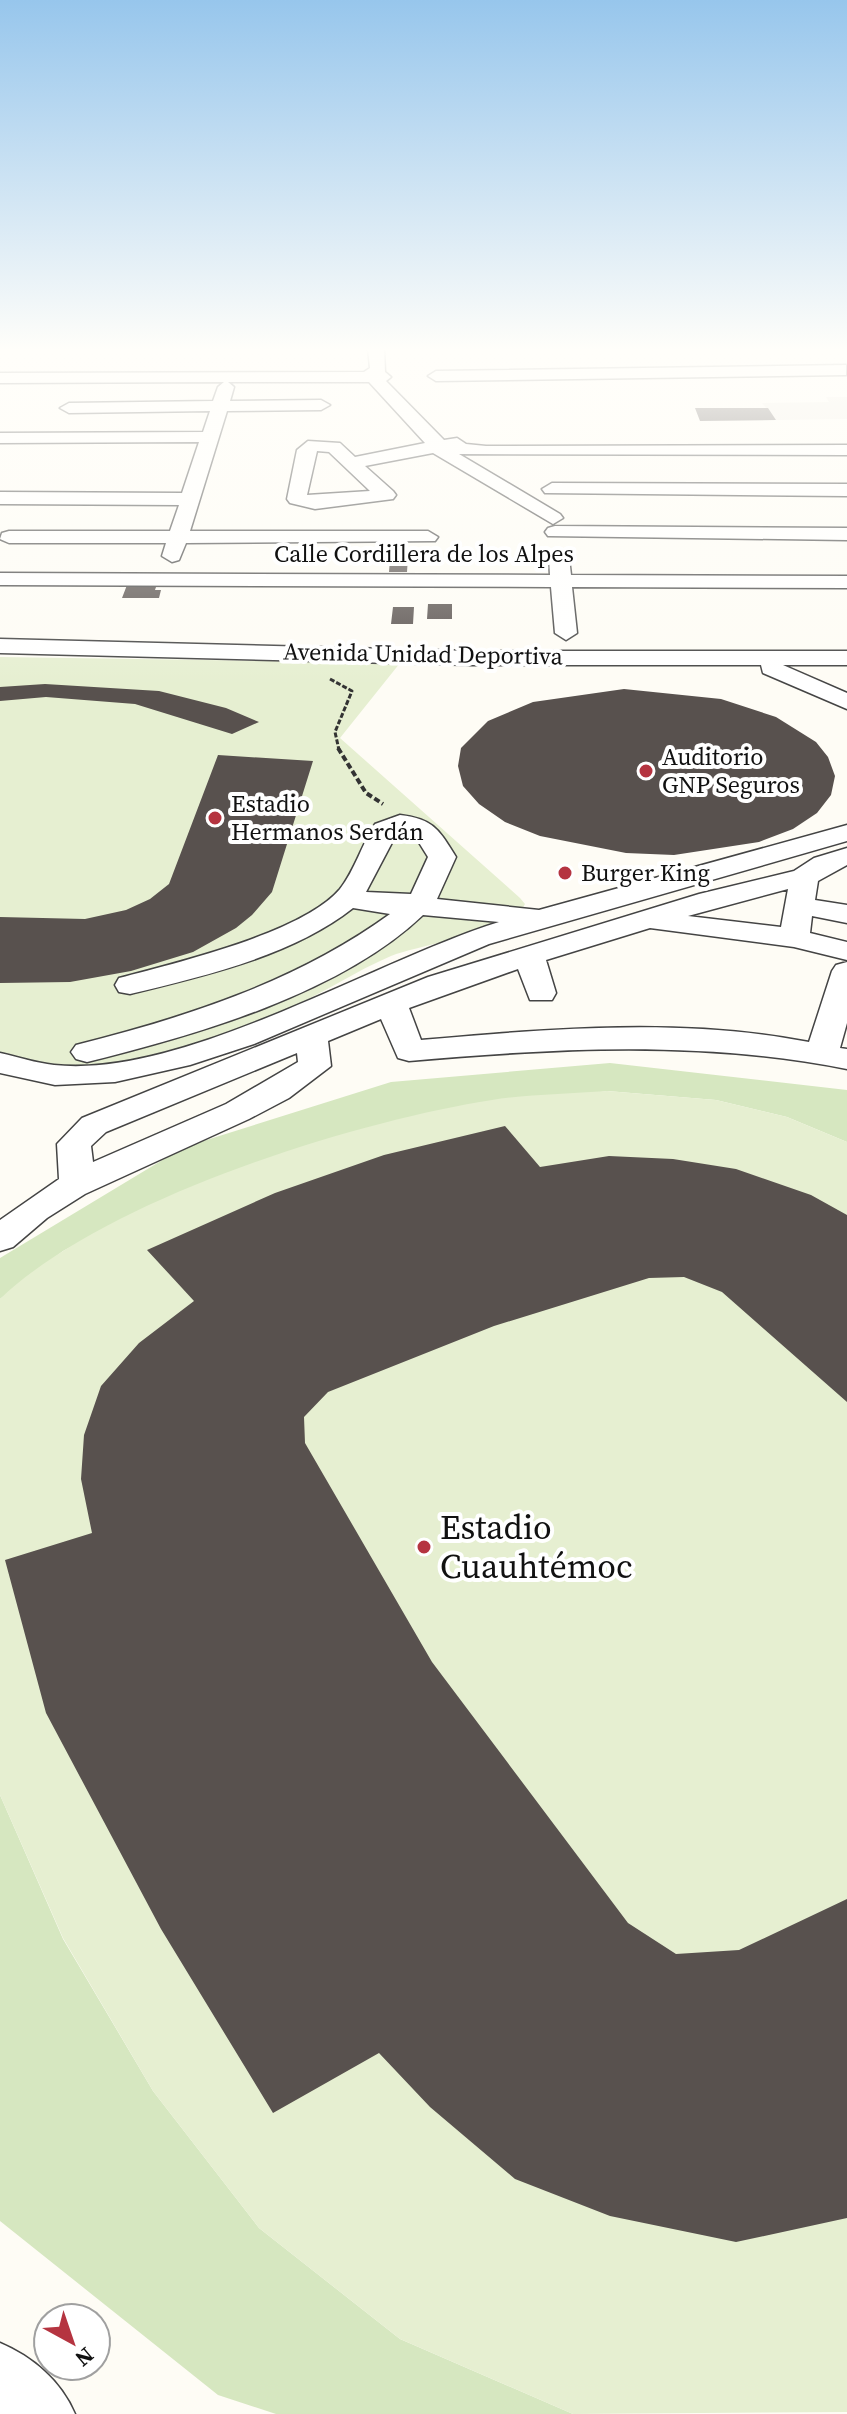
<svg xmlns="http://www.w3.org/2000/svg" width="847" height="2414" viewBox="0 0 847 2414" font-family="'Source Serif 4',serif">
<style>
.green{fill:#d6e7c0}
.pitch{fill:#e6efd1}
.plaza{fill:#efebe3}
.building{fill:#58514e}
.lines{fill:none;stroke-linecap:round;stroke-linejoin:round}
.minor-casing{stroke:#444;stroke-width:3}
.path-far1{stroke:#333;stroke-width:3;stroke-dasharray:5 2;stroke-linecap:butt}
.path{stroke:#333;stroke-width:4;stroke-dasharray:6 3;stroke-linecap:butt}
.minor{fill:#fff;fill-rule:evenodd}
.poi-dot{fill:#b53440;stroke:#fff;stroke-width:3}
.labels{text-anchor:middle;stroke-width:8;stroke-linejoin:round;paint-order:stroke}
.far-street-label{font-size:24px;fill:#111;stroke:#fff}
.far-poi-label{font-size:24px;fill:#111;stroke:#fff;text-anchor:start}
.near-poi-label{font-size:34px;fill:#111;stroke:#fff;text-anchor:start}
</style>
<rect width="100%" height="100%" fill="#fefcf5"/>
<path class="green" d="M610,1063L847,1090V1142L787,1117L716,1100L607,1091L368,1129L256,1163L155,1203L63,1251L0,1299V1258L184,1147L391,1082Z
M0,1795L63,1939L153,2091L259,2228L400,2339L573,2414H276L218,2395L0,2221Z"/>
<path class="pitch" d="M0,657L400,663L340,738L520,898L525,904C511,934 423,943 391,956C356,971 323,993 288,1009C235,1035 136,1069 78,1068C51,1067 26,1061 0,1055Z
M607,1091L716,1100L787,1117L847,1142V2412L573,2414L400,2339L259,2228L153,2091L63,1938L0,1795V1299C103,1200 351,1122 492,1100C530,1094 569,1094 607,1091Z"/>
<path class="plaza" d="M826,397H847V419L776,420L762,403L829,402Z"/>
<path class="building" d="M695,408H768L776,420L700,421Z
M397,557H408L407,572H389L390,559Z
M157,584L155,590H161L159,598H122L127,585Z
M428,604H452V619H427Z
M393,607H414L413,624H391Z
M45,684L159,691L226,708L259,722L232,734L135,704L46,697L0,701V687Z
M624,689L721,699L776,717L816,742L828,757L835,776L831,795L817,813L793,829L759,842L674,855L626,853L540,836L505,822L479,804L463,786L458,766L461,748L488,721L533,702Z
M218,755L313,761L272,892L252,915L236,928L193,952L131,971L70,982L0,983V917L85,919L126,910L150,899L169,884Z
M505,1126L540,1167L609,1156L673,1159L736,1169L811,1195L847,1215V1402L722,1292L684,1277L649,1278L494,1326L328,1392L304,1417L305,1443L432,1662L628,1923L676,1954L739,1950L847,1899V2218L736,2242L610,2216L515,2179L430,2107L379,2053L273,2113L161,1929L46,1713L5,1560L92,1533L81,1479L84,1435L101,1386L139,1343L194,1301L147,1250L275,1193L384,1155Z"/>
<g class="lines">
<g class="minor-casing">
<path id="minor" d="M368,348H384L385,372L391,377L386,381L444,440L457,438L466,444L486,446L847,445V455L459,454L560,514L563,518L553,524L433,453L365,466L393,491L396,495L393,499L315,509L290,503L287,499L297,450L308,441L340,443L355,457L425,443L369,382H228L234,387L230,401L321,400L330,405L321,410L227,411L190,531H428L438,537L435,541L186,543L179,560L172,562L162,556L166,543H9L0,539L2,533L9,531H170L179,505L0,504V492L182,493L199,442L0,443V433L203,432L210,411L69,413L60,408L69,403L213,401L218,387L224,382L0,383V373L364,372L370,368ZM317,451L329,452L370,491L307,495Z
M846,365V375L436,381L428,376L436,371Z
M552,483L847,484V496L545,493L542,489Z
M555,526L847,528V540L548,536L545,532L548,528Z
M559,552L569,558L571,575L847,576V588L572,587L577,633L566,640L555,633L551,587L0,585V573L550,575L549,558Z
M0,639L471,651H847V665H783L847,693V709L763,673L761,665H471L0,653Z
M400,815C434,819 439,830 456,857L437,899L539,910L847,825V841L489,944L254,1044L190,1065L115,1082L55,1085L0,1073V1053C18,1057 36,1063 54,1065C182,1079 374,961 499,922L423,915C340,994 196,1035 87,1062L76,1059L71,1052L76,1045C187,1017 296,982 390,914L353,908C292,956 204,976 130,994L119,992L115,985L119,978C175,963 303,933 340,889C355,870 362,844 375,824ZM404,832L418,841L428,857L411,894L366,892L396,835Z
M847,848V865L818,881L815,900L847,905V923L812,916L810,933L847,942V960L794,947L650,928L546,960L556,993L552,1000H530L518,969L409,1008L421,1040C549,1029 682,1017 809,1042L832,971L836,965L847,962V1023L840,1048L847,1049V1069C701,1040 557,1048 409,1061L398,1058L381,1019L328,1041L331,1066L289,1098L249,1119L85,1194L47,1218L13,1247L0,1251V1220L59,1179L57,1144L82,1118L428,977L699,894L794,871L814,858ZM788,889L781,927L688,916ZM297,1053L298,1062L226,1104L93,1162L91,1146L106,1132Z
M0,2343C33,2357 61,2381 75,2414H0Z"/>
</g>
<path class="path-far1" d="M330,679L352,691L335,732L339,750"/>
<path class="path" d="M338,748L366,793L383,804"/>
<use href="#minor" class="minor"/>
</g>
<linearGradient id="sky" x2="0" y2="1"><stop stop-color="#97c6ec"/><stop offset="0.51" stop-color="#fffefa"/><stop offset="1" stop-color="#fffefa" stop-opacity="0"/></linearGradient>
<rect width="847" height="686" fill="url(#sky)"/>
<g class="poi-dot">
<circle cx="646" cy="771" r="8"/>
<circle cx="215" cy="818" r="8"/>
<circle cx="565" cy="873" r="8"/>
<circle cx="424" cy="1547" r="8"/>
</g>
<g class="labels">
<g class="far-street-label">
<text x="424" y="562">Calle Cordillera de los Alpes</text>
<text transform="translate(423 654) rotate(1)" y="8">Avenida Unidad Deportiva</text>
</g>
<g class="far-poi-label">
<text x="662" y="765">Auditorio<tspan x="662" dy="28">GNP Seguros</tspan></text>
<text x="231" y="812">Estadio<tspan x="231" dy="28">Hermanos Serdán</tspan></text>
<text x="581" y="881">Burger King</text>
</g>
<g class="near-poi-label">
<text x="440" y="1539">Estadio<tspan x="440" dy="39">Cuauhtémoc</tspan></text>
</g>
</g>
<g transform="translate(72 2342) rotate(140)"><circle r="38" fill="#ffffff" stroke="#a0a0a0" stroke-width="2"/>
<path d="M0-6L14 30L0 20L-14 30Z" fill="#b53440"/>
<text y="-12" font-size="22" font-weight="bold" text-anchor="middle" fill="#111111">N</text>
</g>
</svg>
